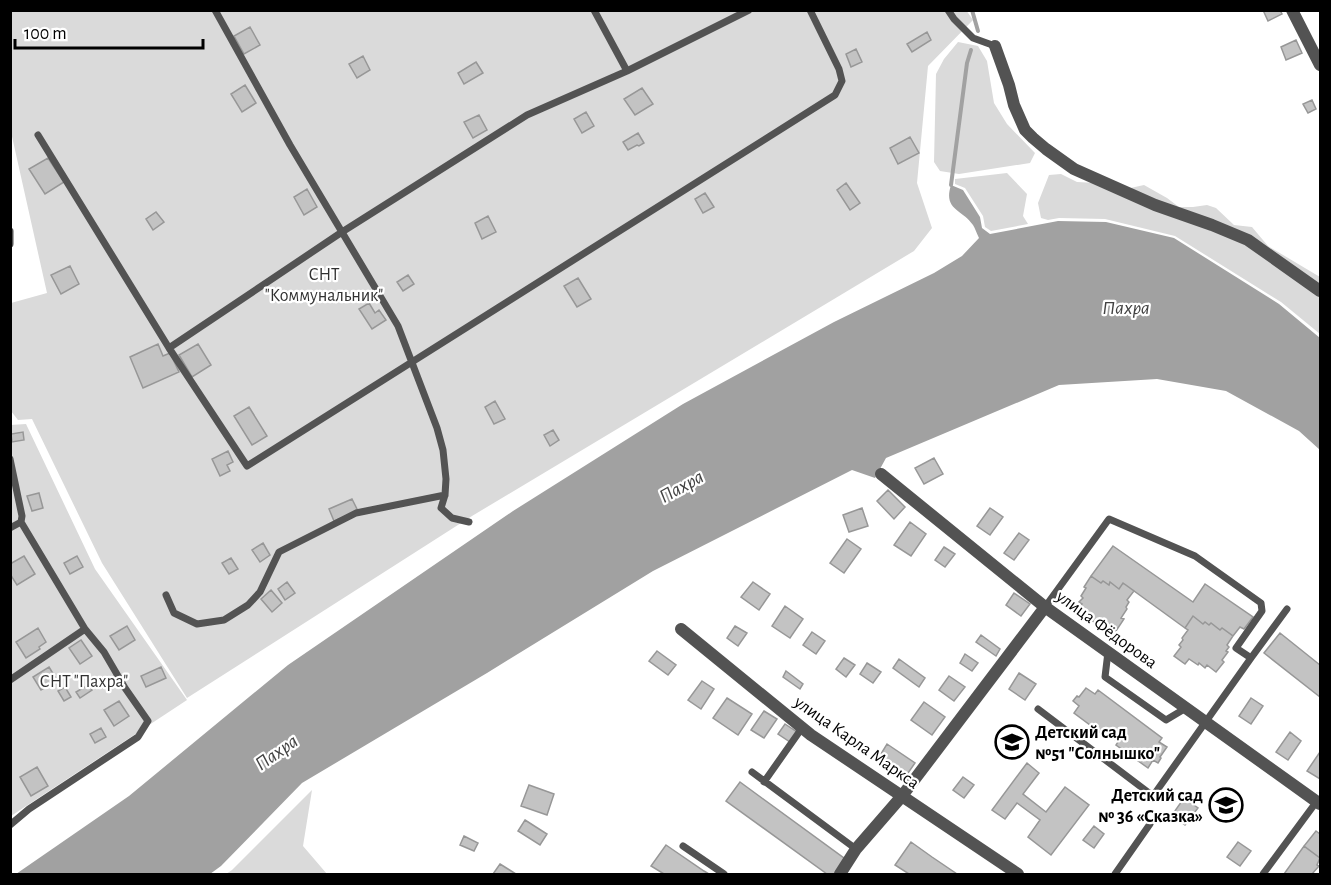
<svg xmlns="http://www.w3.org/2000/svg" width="1331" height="885" viewBox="0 0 1331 885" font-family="'Alegreya Sans',sans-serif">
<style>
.green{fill:#dadada}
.water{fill:#a1a1a1}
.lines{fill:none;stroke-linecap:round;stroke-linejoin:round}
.stream{stroke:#a1a1a1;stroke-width:4}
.building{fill:#c3c3c3;stroke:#979797;stroke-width:1.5}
.service{stroke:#535353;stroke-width:7}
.minor{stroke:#535353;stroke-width:12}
.labels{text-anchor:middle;stroke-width:4.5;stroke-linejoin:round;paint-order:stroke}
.park-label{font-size:18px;fill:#313131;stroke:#fff}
.street-label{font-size:18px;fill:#000;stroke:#fff}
.poi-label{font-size:18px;font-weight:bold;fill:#000;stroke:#fff;text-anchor:start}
.water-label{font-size:20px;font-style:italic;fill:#424242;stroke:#fff}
</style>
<rect width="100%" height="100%" fill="#fff"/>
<path class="green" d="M966,10L973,20L928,66L917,183L932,228L914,251L472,516L187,698L102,563L32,419L18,420L11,411V303L47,293L11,132L10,11Z
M958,42L978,46L987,61L994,103L1007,124L1035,153L1030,163L959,174L940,171L934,162L936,74L944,59Z
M1007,173L1027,194L1023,216L1028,224L991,231L985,227L983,216L965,188L955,184V179Z
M1061,174L1077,182L1096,183L1126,189L1144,185L1167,198L1179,207H1193L1207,205L1216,208L1234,225L1252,227L1268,246L1320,277V334L1281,302L1175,236L1105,219L1059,218L1048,220L1041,218L1038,203L1049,175Z
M26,424L95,569L187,700L11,816L10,425Z
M312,790L303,846L327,874H226L232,870Z"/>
<path class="water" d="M951,185L963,190L980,217L982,228L990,234L1058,221L1106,222L1174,238L1279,304L1320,338V450L1299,431L1226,391L1157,379L1059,385L886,458L875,478L852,470L653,571L487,673L302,783L221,866L210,874H16L129,796L288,665L513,511L683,404L834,322L934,273L962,256L979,238C977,234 975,228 973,225C962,209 943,210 951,185Z"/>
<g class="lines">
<path class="stream" d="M972,10L978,31
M951,185L967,63L971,50"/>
</g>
<path class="building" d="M1263,10H1280L1282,14L1268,21Z
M250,27L260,45L244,54L234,36Z
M927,32L931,40L912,52L907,44Z
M1296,40L1302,53L1286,60L1281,47Z
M856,49L862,62L851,67L846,54Z
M363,56L370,70L357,78L349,64Z
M476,62L483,73L464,84L458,73Z
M245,85L256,103L242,112L231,94Z
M642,88L653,104L635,115L624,99Z
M1312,100L1316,109L1308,113L1303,104Z
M586,112L594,126L582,133L574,119Z
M479,115L487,130L473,138L464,122Z
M638,133L644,143L639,146L637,145L628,150L623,142Z
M910,137L919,153L898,164L890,148Z
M48,158L64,182L45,194L29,169Z
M846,183L860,203L850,210L837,190Z
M307,189L317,207L304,215L294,197Z
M705,193L714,207L703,213L695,199Z
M156,212L164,222L153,230L146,219Z
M488,216L496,232L482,239L475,223Z
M70,266L79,284L61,294L51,275Z
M408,275L414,284L403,291L397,282Z
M578,278L591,299L577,307L564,286Z
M369,303L375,313L379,310L386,320L372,329L359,309Z
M158,344L163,356L170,353L179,372L143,388L130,357Z
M198,344L211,365L192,377L179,355Z
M495,401L505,419L494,424L485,407Z
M249,407L267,436L252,445L234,416Z
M553,430L559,440L550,446L544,435Z
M23,432L24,440L12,442L11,434Z
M228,451L233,462L227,465L230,471L220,476L212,459Z
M934,458L943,474L924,484L915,468Z
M888,490L905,507L894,519L877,501Z
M39,493L43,508L32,511L27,496Z
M352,499L358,511L334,521L329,509Z
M862,508L868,526L849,532L843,515Z
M990,508L1003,517L990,535L977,526Z
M910,522L926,534L911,556L894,545Z
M1019,533L1029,540L1014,560L1004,553Z
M847,539L861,549L844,573L830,563Z
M263,543L270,555L260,562L252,550Z
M1113,546L1193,602L1205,584L1253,617L1244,629L1240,627L1233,636L1222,628L1220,630L1211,623L1209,625L1205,622L1203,624L1193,616L1185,628L1123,583L1119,589L1110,582L1109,585L1103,581L1101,583L1091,576Z
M944,547L955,554L945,567L935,560Z
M24,556L35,574L17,585L10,574V564Z
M77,556L83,567L70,574L64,563Z
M231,558L238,569L229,574L222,563Z
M1091,576L1101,583L1103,581L1109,585L1110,582L1119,589L1123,583L1134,591L1127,600L1129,602L1126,607L1127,609L1121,618L1124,619L1116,631L1106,624L1105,626L1100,623L1099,625L1089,619L1088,621L1076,613L1082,604L1079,602L1083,598L1081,596L1086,588L1084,587Z
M287,582L295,593L285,600L278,589Z
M753,582L770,594L759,610L741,597Z
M271,590L282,603L272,612L261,599Z
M1014,593L1030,604L1021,616L1006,605Z
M785,606L803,619L790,638L772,626Z
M1193,616L1203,624L1205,622L1209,625L1211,623L1220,630L1222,628L1233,636L1227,645L1229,647L1226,651L1228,652L1222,660L1224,662L1216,672L1207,665L1205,668L1199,663L1198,665L1189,659L1185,664L1174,656L1181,647L1179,645L1183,640L1182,638L1188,630L1185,628Z
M127,626L135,640L119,650L110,636Z
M735,626L747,633L738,646L727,638Z
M38,628L46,642L39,647L40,649L26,658L16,642Z
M812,632L825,641L816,654L803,645Z
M1280,633L1320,665V697L1264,653Z
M981,635L1000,649L996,656L976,642Z
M81,640L92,656L80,664L69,648Z
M657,651L676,665L668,675L649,661Z
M965,654L978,663L972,671L960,663Z
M844,658L855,665L846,677L836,669Z
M899,659L925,678L919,687L893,668Z
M867,663L881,672L873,683L860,674Z
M49,667L57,680L41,690L33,677Z
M161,667L166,678L146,687L141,676Z
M786,671L803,684L800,689L783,677Z
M1019,673L1036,684L1025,700L1009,689Z
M949,676L965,687L954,701L939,690Z
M702,681L714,689L701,709L688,700Z
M88,685L92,690L80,698L76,692Z
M65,687L71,697L64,701L58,691Z
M1086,688L1095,694L1098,690L1162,738L1159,742L1167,747L1160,757L1161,758L1158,763L1153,760L1148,768L1116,745L1118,742L1108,734L1106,737L1074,713L1079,706L1073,701L1077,696L1079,697Z
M727,698L752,714L738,735L713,718Z
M1251,698L1263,706L1251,724L1239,716Z
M119,701L129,716L114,726L104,710Z
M924,702L945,717L932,735L911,720Z
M764,711L777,719L764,738L751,730Z
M785,724L797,732L790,742L778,734Z
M101,728L106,737L95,743L90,734Z
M1290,732L1301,741L1288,760L1276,752Z
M887,744L915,763L906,776L879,757Z
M1320,752V779L1307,771Z
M1027,763L1039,773L1023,794L1046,812L1065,787L1089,805L1051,855L1028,837L1040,820L1017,803L1005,819L992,810Z
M37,767L48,786L31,796L20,777Z
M963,777L974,785L964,798L953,790Z
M740,782L848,861L838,874H827L726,801Z
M529,785L554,794L547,815L521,806Z
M1184,798L1198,808L1185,825L1172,815Z
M525,820L547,834L540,845L518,831Z
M1094,826L1104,834L1094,848L1083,840Z
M1316,831L1320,834V858L1304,846Z
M464,836L478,843L474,851L460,845Z
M911,842L932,857L957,874H909L895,865Z
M1238,842L1251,851L1240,866L1227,857Z
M666,845L704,871L709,874H664L651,866Z
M1304,846L1320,858L1317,865L1319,866L1312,874H1284Z
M500,864L516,874H493Z"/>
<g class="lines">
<path class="service" d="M215,10L290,145L398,326L437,428L443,450L446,479L445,495L441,508L452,518L469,522
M594,10L627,71
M948,10L954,19L973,38L995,46
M38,135L169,348L247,466L835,95L842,81L839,69L810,10
M10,231V244
M169,348L342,232L527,115L627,71L749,10
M10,459L22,516L21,522L10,528
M166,595L174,613L197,624L224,620L248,605L260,592L279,552L356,513L445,495
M1108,652L1105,677L1166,720L1186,708
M1251,658L1287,609
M10,680L85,629
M1038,709L1153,796L1251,658L1236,648L1262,611L1261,603L1195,556L1109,519L1045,607
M752,772L856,849
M764,782L802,728
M10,825L29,809L138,737L148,721L125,688L104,652L85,629L21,522
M683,846L724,874
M1115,874L1150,824
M1263,874L1317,801"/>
<path class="minor" d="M1292,10L1320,65
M995,46L1009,85L1014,105L1025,130L1033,138L1046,149L1074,169L1155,205L1212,225L1248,240L1320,291
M881,474L1045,607L1320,804
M681,629L811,735L1018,874
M840,874L856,849L902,796L1045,607"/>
</g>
<defs>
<g id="school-ring" transform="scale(1.725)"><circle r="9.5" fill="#fff" stroke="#000" stroke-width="1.5"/><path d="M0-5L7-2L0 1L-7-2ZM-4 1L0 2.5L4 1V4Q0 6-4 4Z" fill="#000"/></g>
</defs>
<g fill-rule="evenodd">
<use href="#school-ring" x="1012" y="742"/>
<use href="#school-ring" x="1226" y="805"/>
</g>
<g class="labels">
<g class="park-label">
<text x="324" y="280">СНТ<tspan x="324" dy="21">"Коммунальник"</tspan></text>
<text x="84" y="687">СНТ "Пахра"</text>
</g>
<g class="street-label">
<text transform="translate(1107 629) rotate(36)" y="6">улица Фёдорова</text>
<text transform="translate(857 742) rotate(35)" y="6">улица Карла Маркса</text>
</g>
<g class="poi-label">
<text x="1035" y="738">Детский сад<tspan x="1035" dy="21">№51 "Солнышко"</tspan></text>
<text x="1203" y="801" text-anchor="end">Детский сад<tspan x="1203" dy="21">№ 36 «Сказка»</tspan></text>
</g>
<g class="water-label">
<text x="1126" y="314">Пахра</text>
<text transform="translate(681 486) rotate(-29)" y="7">Пахра</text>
<text transform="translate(276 752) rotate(-35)" y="7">Пахра</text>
</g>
</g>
<rect width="1331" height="885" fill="none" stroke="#000000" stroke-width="24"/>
<path d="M15 39v9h188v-9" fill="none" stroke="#000000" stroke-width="3"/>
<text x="24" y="39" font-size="18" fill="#000000" stroke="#ffffff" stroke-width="4.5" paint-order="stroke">100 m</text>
</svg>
